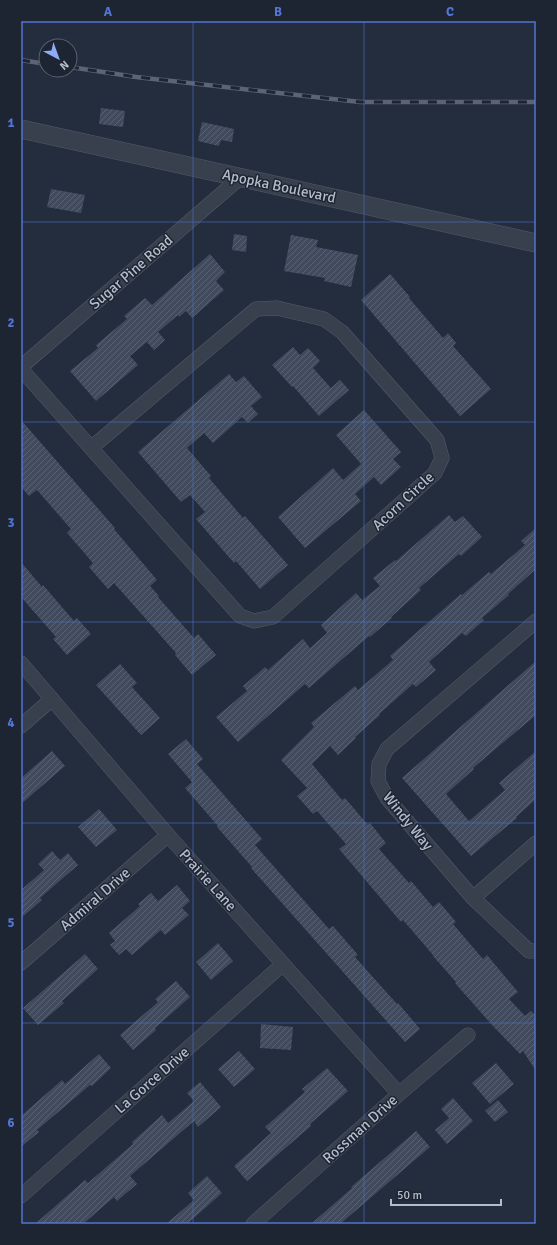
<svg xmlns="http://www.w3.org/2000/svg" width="557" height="1245" viewBox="0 0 557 1245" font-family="Signika,sans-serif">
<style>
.building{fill:url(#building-hatch)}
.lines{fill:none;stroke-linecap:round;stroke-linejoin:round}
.minor-casing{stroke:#535b69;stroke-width:15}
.tertiary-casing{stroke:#535b69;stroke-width:19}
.minor{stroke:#38404e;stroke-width:14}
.tertiary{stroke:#38404e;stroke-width:18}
.rail-casing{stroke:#5b6375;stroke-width:4.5}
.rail{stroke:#1d2533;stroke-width:3;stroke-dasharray:9;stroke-linecap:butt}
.grid{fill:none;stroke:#5274d3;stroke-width:1;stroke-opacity:0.55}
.labels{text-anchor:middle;stroke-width:3;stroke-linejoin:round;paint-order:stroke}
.street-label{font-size:15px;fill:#b5bbc9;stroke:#1d2533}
.neatline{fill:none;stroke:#5274d3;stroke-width:1.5}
.grid-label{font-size:13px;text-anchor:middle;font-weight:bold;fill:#5274d3}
</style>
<defs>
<pattern id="building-hatch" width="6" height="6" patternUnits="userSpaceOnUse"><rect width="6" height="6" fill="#414b5d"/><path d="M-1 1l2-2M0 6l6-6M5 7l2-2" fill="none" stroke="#5a6373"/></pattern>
</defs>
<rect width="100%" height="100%" fill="#242d3e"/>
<path class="building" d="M101,108L125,111L123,127L99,124Z
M202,122L234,129L232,142L221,140L219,146L198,141Z
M51,189L85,195L81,213L47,207Z
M234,234L247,236L246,252L232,250Z
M291,235L318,240L316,247L358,255L351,287L324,281L325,278L284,271Z
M210,254L225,272L216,281L224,290L192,318L186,311L179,317L178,315L158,332L165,340L154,350L147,342L130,356L138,365L96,401L70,371L98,348L96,345L127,319L124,316L145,298L152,305Z
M390,274L410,297L409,298L443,338L448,333L456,343L453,346L491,389L460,416L361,300Z
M293,347L300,355L308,348L320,361L313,368L331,388L340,380L349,390L319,416L293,386L292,387L272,365Z
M229,374L236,382L244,376L262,397L251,406L258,414L248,423L242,417L213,443L204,433L187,448L211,476L209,478L243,518L245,516L288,565L260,589L236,561L234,563L196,519L205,512L190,495L181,502L138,452Z
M364,410L401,452L393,459L401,467L381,485L374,477L355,494L361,501L305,548L278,517L333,468L343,480L361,464L336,435Z
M21,420L115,528L114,529L157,580L150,586L159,596L158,597L194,638L198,634L216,655L192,675L175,655L176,653L114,583L108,589L89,567L93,563L67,533L71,529L37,490L29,496L21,487Z
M449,515L455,522L463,516L482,537L461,556L459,554L419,588L421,590L391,617L392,618L370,637L369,636L309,688L305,684L238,742L216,717L247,691L243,686L265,667L268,670L303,639L310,648L327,633L321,625L356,593L362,600L380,586L373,578L395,560L396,561Z
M536,528V569L508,594L509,595L482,618L484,620L466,636L462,633L429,662L436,670L416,687L413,684L379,714L380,715L355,737L356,738L338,755L330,746L312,764L342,800L345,798L368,825L370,823L386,843L379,849L409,883L411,881L433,907L439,902L456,922L453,924L483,959L487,955L502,973L518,992L509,999L525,1016L531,1011L536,1016V1071L523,1051L520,1054L492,1025L455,983L456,982L433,956V955L403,920L401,922L339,849L346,844L317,811L313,814L297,796L307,788L281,760L314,727L311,723L355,686L358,690L393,660L390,656L416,633L461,594L462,595L489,572L491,574L525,545L521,541Z
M21,562L42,587L43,585L74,621L77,618L91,634L67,655L53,639L56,637L21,597Z
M536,661V715L473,768L474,769L446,794L469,821L505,790L499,783L536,751V799L516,817L517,818L471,856L402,778Z
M120,664L137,683L132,687L160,718L141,735L96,685Z
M186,739L203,759L197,764L262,839L255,845L329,929L333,926L358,955L355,957L397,1004L398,1003L420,1029L405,1042L251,868L252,867L217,827L218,826L185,788L192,782L168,754Z
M52,751L65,766L21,804V778Z
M99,809L117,830L96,847L78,827Z
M52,851L60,860L68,853L78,865L40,898L42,900L21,918V890L44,870L38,864Z
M177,885L190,901L182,908L189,915L165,935L161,930L132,955L126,949L119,955L110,945L115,941L109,933L140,906L138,904L151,893L158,901Z
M218,943L233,961L211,980L196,962Z
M85,954L98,969L62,1001L64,1003L38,1025L23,1008Z
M176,981L190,997L155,1028L156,1030L133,1050L120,1035L158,1002L155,999Z
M261,1024L293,1027L291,1050L260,1048Z
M239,1051L255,1069L234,1087L218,1069Z
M99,1054L111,1068L92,1086L90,1085L37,1130L39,1132L21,1147V1116L62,1080L65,1084Z
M496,1063L514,1084L490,1104L472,1083Z
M327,1068L348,1091L310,1124L311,1126L247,1181L234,1166L271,1133L265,1127L305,1092L302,1089Z
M200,1082L221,1107L198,1127L194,1121L130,1176L137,1184L117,1201L114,1197L83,1224H35L85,1180L88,1183L133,1144L132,1142L162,1115L168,1123L194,1101L187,1093Z
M453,1098L473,1121L447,1144L435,1130L449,1118L441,1109Z
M498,1100L508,1112L495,1122L485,1111Z
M416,1131L430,1147L340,1224H311L352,1188L351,1187Z
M207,1176L222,1193L187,1224H166L194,1200L188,1193Z"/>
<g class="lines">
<g class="minor-casing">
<path id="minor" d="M21,367L241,177
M21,369L240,616L254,621L273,617L435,473L442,458L437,440L342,332L324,319L277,308L256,309L91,448
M536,621L387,749L379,764L378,781L387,798L473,898L529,951H536
M21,663L168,835L399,1094
M21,726L52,699
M473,898L536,843
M21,963L168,835
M21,1196L283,964
M253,1224L399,1094L468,1035"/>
</g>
<g class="tertiary-casing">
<path id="tertiary" d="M21,129L536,243"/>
</g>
<use href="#minor" class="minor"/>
<use href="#tertiary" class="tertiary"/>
<g class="rail-casing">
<path id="rail" d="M21,60L46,64
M70,67L136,77L360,102H536"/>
</g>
<use href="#rail" class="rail"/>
</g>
<path class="grid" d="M193,21V1224M364,21V1224M21,222H536M21,422H536M21,622H536M21,823H536M21,1023H536"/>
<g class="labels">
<g class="street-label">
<text transform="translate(279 186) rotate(12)" y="5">Apopka Boulevard</text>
<text transform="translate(131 272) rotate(-41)" y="5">Sugar Pine Road</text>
<text transform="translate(403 501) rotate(-43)" y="5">Acorn Circle</text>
<text transform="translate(408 821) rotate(51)" y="5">Windy Way</text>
<text transform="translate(208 880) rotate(48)" y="5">Prairie Lane</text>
<text transform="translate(95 899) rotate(-41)" y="5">Admiral Drive</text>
<text transform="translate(152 1080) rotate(-41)" y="5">La Gorce Drive</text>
<text transform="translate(360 1129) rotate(-42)" y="5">Rossman Drive</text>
</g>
</g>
<rect width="557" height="1245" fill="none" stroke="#1d2533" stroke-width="44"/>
<g transform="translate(58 58) rotate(139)"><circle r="19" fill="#1d2533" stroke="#5a616f"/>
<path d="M0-3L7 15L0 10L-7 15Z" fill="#8cacf7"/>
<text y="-6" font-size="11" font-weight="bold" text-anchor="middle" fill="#b5bbc9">N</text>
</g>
<path d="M391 1199v6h110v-6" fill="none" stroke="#b5bbc9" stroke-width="2"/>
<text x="397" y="1199" font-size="12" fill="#b5bbc9" stroke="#1d2533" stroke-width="3" paint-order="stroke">50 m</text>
<rect x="22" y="22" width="513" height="1201" class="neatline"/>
<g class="grid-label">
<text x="108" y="16">A</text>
<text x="278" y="16">B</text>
<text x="450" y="16">C</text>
<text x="11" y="127">1</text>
<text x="11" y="327">2</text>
<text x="11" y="527">3</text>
<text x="11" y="727">4</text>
<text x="11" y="927">5</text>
<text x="11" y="1127">6</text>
</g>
</svg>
